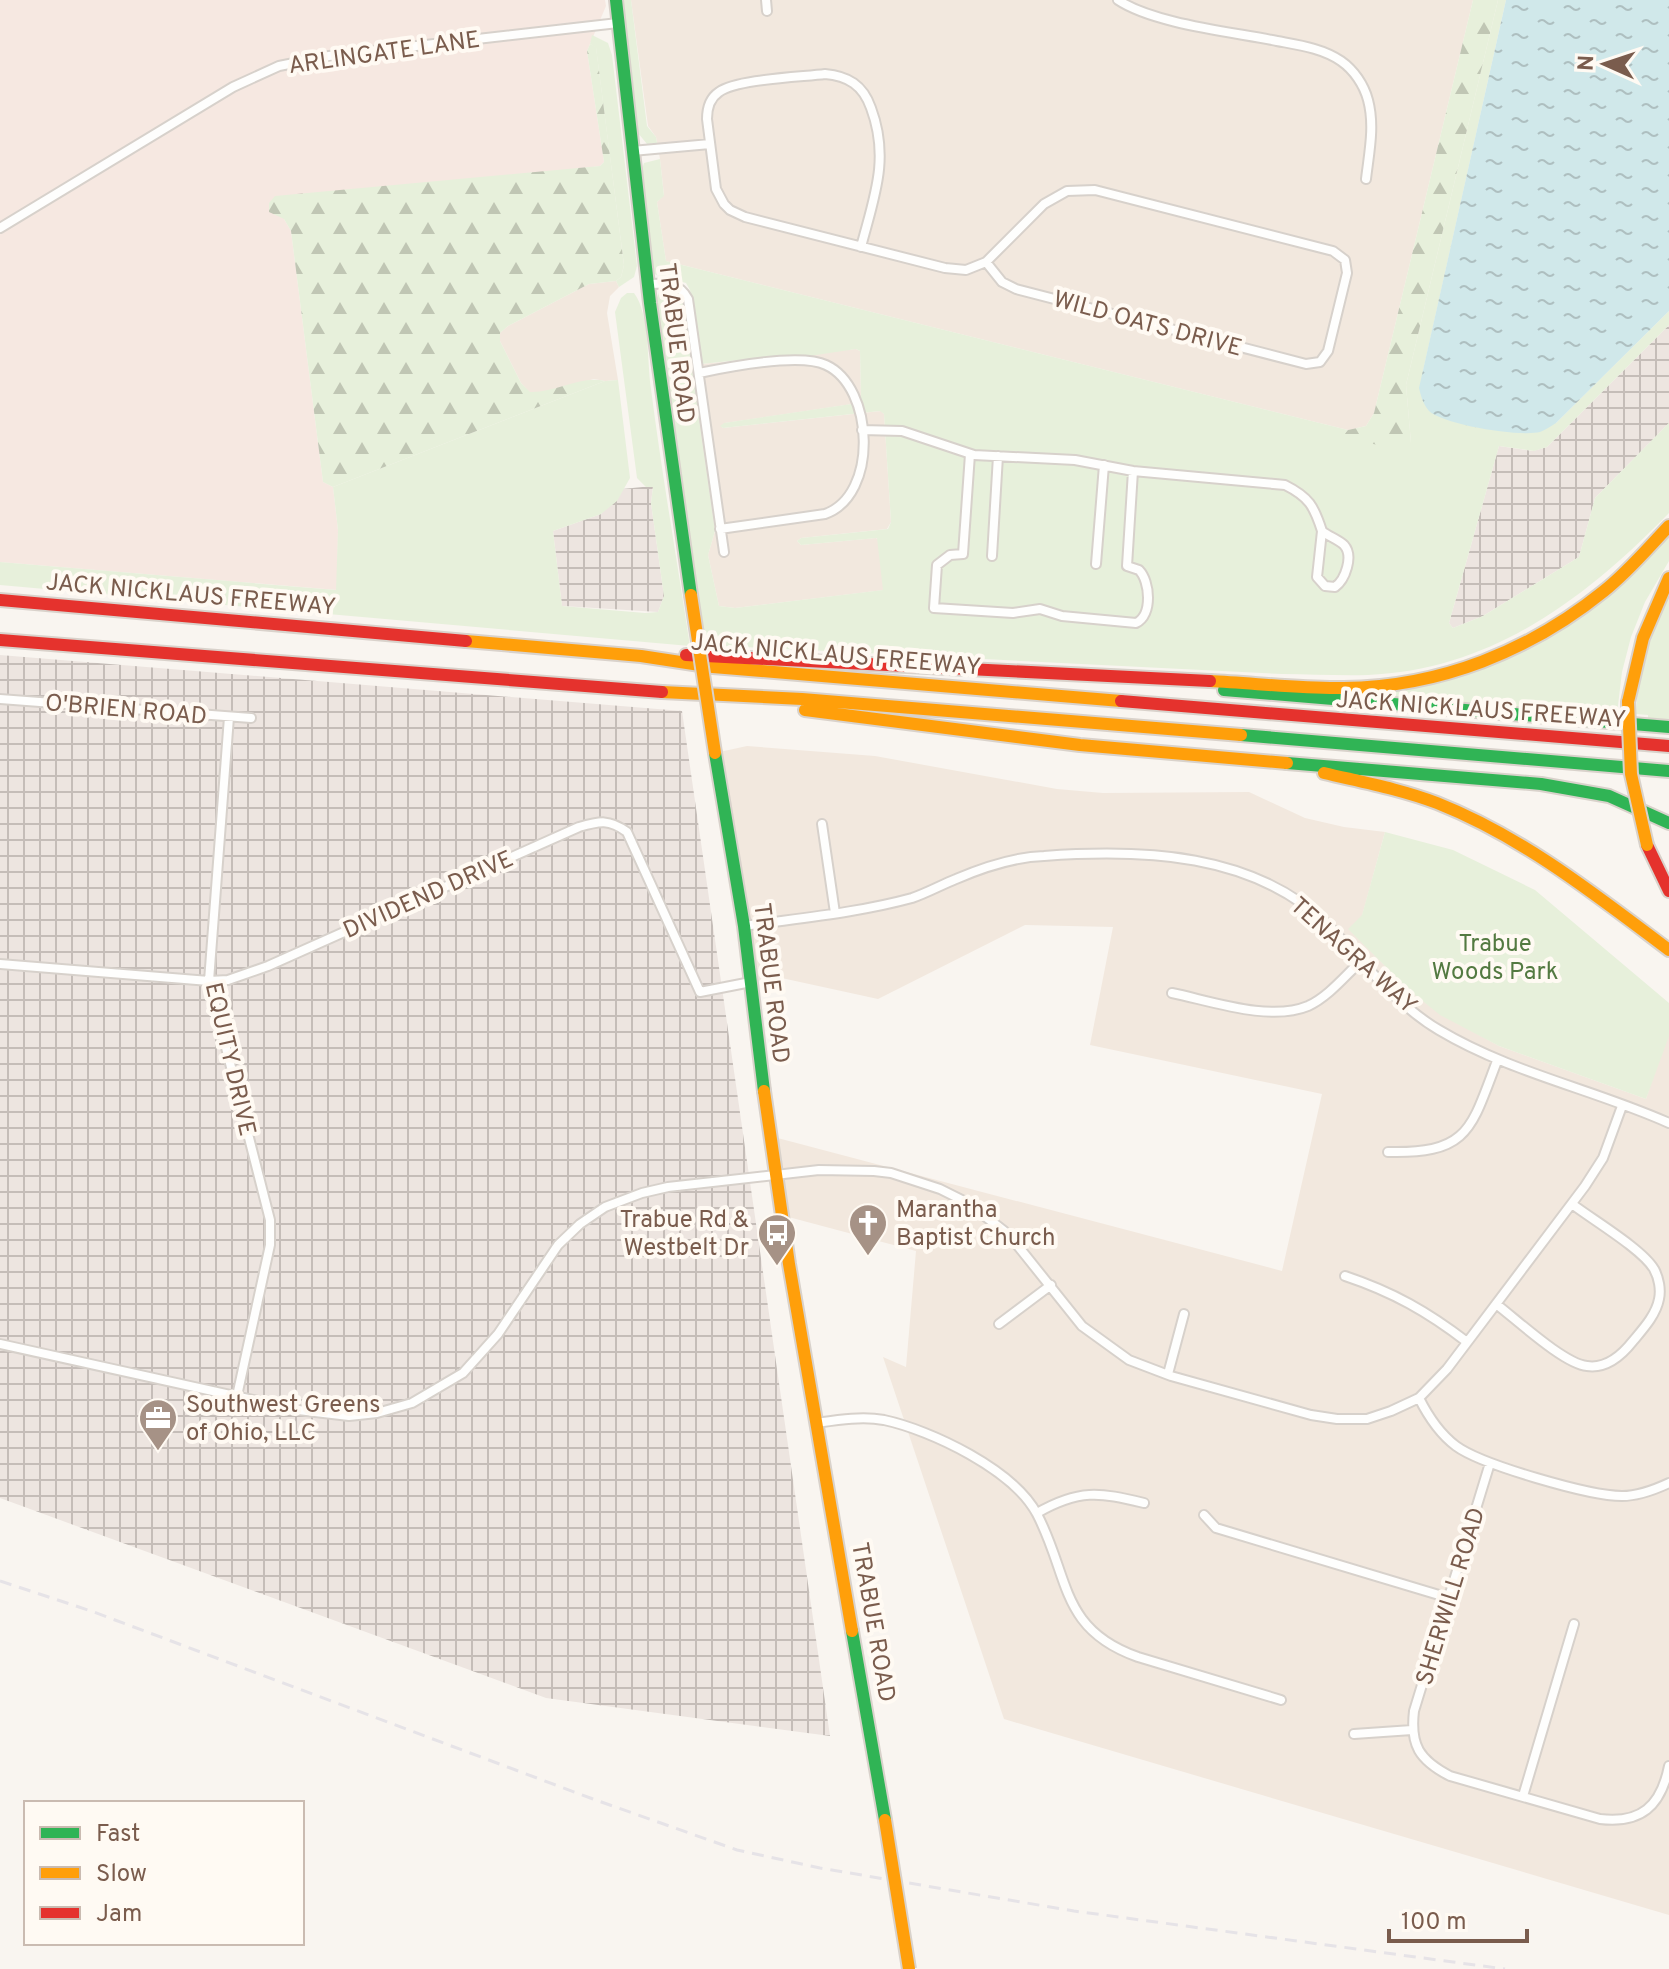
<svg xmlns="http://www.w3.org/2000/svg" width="1669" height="1969" viewBox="0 0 1669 1969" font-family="Overpass,sans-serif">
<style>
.residential{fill:#f2e8de}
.commercial{fill:#f6e8e1}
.industrial{fill:url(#industrial-grid)}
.green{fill:#e7f0db}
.forest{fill:url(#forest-firs)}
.water{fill:url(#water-ripples)}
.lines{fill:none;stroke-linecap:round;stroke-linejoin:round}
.street-casing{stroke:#d7d1cb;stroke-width:12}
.fast-casing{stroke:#d9d2cb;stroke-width:16}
.slow-casing{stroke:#d9d2cb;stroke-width:16}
.jam-casing{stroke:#d9d2cb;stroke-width:16}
.street{stroke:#fefefd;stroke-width:8}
.fast{stroke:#30b455;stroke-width:12}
.slow{stroke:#ff9f0a;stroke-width:12}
.jam{stroke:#e5322d;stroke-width:12}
.rail{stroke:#e6e3e7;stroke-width:3;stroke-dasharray:12 8;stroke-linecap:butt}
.slow-bridge-casing{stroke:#d9d2cb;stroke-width:16;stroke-linecap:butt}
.slow-bridge{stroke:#ff9f0a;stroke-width:12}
.labels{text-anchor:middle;stroke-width:8;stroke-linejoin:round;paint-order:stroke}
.street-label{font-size:24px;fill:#7a5c4d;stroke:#fffaf3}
.park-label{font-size:24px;fill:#537a41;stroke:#fffaf3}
.poi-label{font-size:24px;fill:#7a5c4d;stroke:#fffaf3;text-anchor:start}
</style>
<defs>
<pattern id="industrial-grid" width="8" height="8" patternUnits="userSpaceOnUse" patternTransform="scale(2)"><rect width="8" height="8" fill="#ede5e0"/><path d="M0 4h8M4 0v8" fill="none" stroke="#c5bdb8"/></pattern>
<pattern id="forest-firs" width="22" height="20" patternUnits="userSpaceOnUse" patternTransform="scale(2)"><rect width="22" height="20" fill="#e7f0db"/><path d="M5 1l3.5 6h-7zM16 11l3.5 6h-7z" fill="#c0c6b4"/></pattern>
<pattern id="water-ripples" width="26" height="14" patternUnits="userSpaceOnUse" patternTransform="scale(2)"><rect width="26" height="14" fill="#d0e8ea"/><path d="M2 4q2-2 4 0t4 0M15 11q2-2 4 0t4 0" fill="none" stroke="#aebfc0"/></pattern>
</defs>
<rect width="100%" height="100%" fill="#f9f5f0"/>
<path class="residential" d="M631,0H1473L1374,413L1366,426L1348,430L666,261L657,202L664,195L660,159L656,137L648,126Z
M616,281L619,287L610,296L607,313L618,380L605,381L594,379L540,393L529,392L521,383L500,341V333L508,326L589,284Z
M856,349L860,351L861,399L859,403L725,423L721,426L723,428L881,411L884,414L891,522L887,529L801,538L797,541L801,545L876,538L879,540L884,590L735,608L719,606L708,555L715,531L691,365Z
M747,746L875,756L1057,789L1103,793L1249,792L1305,818L1344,827L1385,832L1362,916L1349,929L1403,984L1438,1012L1499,1046L1646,1099L1669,1028V1915L1004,1719L883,1357L906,1367L916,1251L781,1215L770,1136L1282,1271L1322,1094L1090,1045L1113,927L1025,925L878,999L777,977L751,982L715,753Z"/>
<path class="commercial" d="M0,0H605L606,6L587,51L604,162L600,166L552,172L284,219L291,231L323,482L333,487L338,530L337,590L0,562Z"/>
<path class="industrial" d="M1669,325V423L1595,498L1579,557L1483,616L1453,628L1449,623L1499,446L1533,451L1547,447Z
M653,486L651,503L664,596L658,612L562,606L553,531L601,514L622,489Z
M0,655L682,711L830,1736L546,1698L0,1498Z"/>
<path class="green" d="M622,0H631L647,126L656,137L657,143L647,144L638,133Z
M1498,0H1506L1423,371L1556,423L1669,311V325L1547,447L1534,451L1499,446L1449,623L1453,628L1483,616L1579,557L1595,498L1669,423V513C1586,598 1492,670 1368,675C1339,676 1310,674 1282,674L705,645L656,300L659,293L670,289L677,291L682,298L715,531L708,555L719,606L735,608L883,590L877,538L801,545L797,541L801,538L888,529L891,522L884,414L880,411L723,428L720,426L724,423L858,403L861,399L860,351L856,349L776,361L768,357L701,364L690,290L686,283L654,274L652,268L642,169L644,163L660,159L664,196L657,202L666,261L1348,430L1343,436L1411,443L1406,385Z
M592,35L608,43L612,55L637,266L634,277L619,287L616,281L621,277L624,265L596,48L590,44Z
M627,293H634C650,314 647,363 651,389C662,475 677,560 690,646L0,585V562L336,590L338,530L333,487L605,381L618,380L630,478L617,501L601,514L553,531L562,606L645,613L658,612L664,596L651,503L653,487H646L637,478L615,312L621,298Z
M1669,537V561L1645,602L1631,637L1622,672L1617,714L1366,696L1515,654Z
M1669,596V720L1648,718V715L1636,714C1637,674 1649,631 1669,596Z
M1385,832L1453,850L1535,890L1669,1003V1036L1646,1099L1499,1046L1440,1015L1409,990L1348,929L1362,915Z"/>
<path class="forest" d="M1473,0H1498L1406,385L1411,443L1405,450L1352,440L1342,436L1348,430L1366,426L1374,413Z
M590,44L596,47L624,265L621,277L616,281L589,284L508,326L500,333V341L521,383L530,392C555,393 580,375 605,381L333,487L323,482L291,231L284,219L269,212V203L275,196L600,166L604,162L587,51Z"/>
<path class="water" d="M1506,0H1669V311L1556,423C1551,426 1545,430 1540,432C1520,437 1444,425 1429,411C1423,404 1421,396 1419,388Z"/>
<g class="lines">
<g class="street-casing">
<path id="street" d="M766,0L767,11
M1118,0C1154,24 1233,32 1277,41C1298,45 1322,48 1341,61C1354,70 1364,85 1368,100C1375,126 1369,153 1366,179
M632,151L710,144
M0,228L233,87L279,66L329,56L618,23
M861,247C874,197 890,159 871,108C863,85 848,76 825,74C801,77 737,79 719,92C710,98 707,109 707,119L716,189L724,204L730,210L745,217L945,268L966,270L986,262L1044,204L1067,191L1095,190L1333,251L1345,260L1347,273L1328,351L1320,362L1306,364L1016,289L1002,282L986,262
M647,284C665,283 679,282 688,299L724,552
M699,373C728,367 801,353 826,365C874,387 879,495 825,514L720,529
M862,430L902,431L974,455L1075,460L1133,471L1285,485C1309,497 1314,506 1322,531C1328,536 1339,540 1344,545C1354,556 1345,580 1335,587L1325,586L1317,577L1322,531
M970,454L963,554L950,555L937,565L934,608L1013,613L1040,609L1062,616L1136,623C1153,615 1150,581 1139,570L1127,566L1133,471
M992,556L998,456
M1096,564L1104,465
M0,699L251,718
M229,717L209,981L270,1220V1245L237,1396
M822,824L835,913
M744,926C800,918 857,913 912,898C927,893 941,885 956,879C984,867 1014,857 1044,856C1142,849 1254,852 1329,926C1363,961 1396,1005 1439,1030C1511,1073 1593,1089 1669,1123
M0,964L209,981L228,980L268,966L579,827C600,821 609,819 627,832L700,992L751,982
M1172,993C1211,1001 1270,1022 1308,1006C1328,997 1345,976 1361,961
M1388,1152C1469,1154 1471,1129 1497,1061
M1345,1276C1393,1292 1428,1312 1467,1342
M1496,1304C1516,1319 1564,1364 1587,1366C1607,1369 1622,1355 1633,1341C1643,1329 1656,1315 1659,1299C1661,1290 1659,1278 1654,1269C1642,1249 1593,1220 1572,1204
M999,1324L1051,1285
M0,1344L298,1410L349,1416L377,1413L412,1403L463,1373L498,1334L558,1245L580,1224L605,1207L642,1193L668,1187L819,1170L874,1171L891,1173L940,1189L968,1203L1004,1231L1018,1246L1082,1326L1129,1360L1171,1376L1311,1415L1337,1419H1367L1391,1411L1419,1398L1447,1369L1585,1186L1603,1158L1622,1106
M1168,1374L1184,1314
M1419,1398C1428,1416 1440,1434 1456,1446C1482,1465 1590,1496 1622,1496C1638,1496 1654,1490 1669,1483
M816,1423C837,1420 862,1416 884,1420C931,1430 1014,1470 1037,1514C1070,1577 1059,1629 1138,1657L1281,1700
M1490,1463L1414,1711C1410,1745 1419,1760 1450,1776L1600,1819C1641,1824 1661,1806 1669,1766
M1037,1513C1079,1489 1099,1492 1144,1503
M1204,1515L1216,1528L1449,1598
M1354,1734L1412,1730
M1523,1796L1574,1624"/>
</g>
<g class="fast-casing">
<path id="fast" d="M616,0L650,303L691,595
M1224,690L1669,727
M1241,735L1669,771
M715,753L744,926L764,1091
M1287,763L1541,784L1609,796L1669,823
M852,1631L885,1820"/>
</g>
<g class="slow-casing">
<path id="slow" d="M466,641L641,656L713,667L1121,701
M1210,681C1254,683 1299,689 1344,688C1440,687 1530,651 1604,591C1628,572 1648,548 1669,526
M662,692L802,699L1241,735
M1628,702L1643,638L1669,578
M805,710L1080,745L1287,763
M1324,773C1362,782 1400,789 1437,803C1523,837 1596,895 1669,950
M764,1091L789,1264L852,1631"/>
</g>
<g class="jam-casing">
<path id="jam" d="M0,600L466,641
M0,640L662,692
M686,655L1210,681
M1121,701L1669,746
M1647,845L1669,891"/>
</g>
<use href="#street" class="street"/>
<use href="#fast" class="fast"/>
<use href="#slow" class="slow"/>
<use href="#jam" class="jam"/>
<path class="rail" d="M0,1581L91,1611L593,1799L737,1850L820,1868L1074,1911L1505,1969"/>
<g class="slow-bridge-casing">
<path id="slow-bridge" d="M691,595L715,753
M1628,702L1631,774L1647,845
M885,1820L909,1969"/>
</g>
<use href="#slow-bridge" class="slow-bridge"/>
</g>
<defs>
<g id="church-pin" transform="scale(2)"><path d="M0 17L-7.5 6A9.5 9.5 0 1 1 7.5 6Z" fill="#a69286" stroke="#fffaf3"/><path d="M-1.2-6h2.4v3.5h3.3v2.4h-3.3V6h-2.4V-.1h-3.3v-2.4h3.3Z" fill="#fff"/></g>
<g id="bus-pin" transform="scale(2)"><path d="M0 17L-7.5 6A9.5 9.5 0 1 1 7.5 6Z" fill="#a69286" stroke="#fffaf3"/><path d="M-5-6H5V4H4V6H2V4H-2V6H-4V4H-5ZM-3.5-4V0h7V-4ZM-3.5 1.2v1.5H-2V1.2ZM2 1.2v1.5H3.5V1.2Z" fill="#fff"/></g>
<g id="office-pin" transform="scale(2)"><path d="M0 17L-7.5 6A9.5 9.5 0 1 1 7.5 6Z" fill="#a69286" stroke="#fffaf3"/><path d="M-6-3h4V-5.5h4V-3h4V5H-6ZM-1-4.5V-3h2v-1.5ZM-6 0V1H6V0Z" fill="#fff"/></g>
</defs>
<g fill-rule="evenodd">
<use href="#church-pin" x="868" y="1223"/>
<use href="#bus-pin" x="777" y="1233"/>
<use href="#office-pin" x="158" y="1418"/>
</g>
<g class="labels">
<g class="street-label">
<text transform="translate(384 52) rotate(-8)" y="8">ARLINGATE LANE</text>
<text transform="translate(1148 323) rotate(15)" y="8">WILD OATS DRIVE</text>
<text transform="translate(677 343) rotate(83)" y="8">TRABUE ROAD</text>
<text transform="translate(191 594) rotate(5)" y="8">JACK NICKLAUS FREEWAY</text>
<text transform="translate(836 654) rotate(5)" y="8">JACK NICKLAUS FREEWAY</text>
<text transform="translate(126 709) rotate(5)" y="8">O'BRIEN ROAD</text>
<text transform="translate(1481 709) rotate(4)" y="8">JACK NICKLAUS FREEWAY</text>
<text transform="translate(428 894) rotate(-24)" y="8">DIVIDEND DRIVE</text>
<text transform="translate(1354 955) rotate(42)" y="8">TENAGRA WAY</text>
<text transform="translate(772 983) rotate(83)" y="8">TRABUE ROAD</text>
<text transform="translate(231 1059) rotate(77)" y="8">EQUITY DRIVE</text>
<text transform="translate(1450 1596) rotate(-73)" y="8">SHERWILL ROAD</text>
<text transform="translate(874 1622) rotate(80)" y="8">TRABUE ROAD</text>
</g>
<g class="park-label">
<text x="1495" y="951">Trabue<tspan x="1495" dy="28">Woods Park</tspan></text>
</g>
<g class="poi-label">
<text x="896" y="1217">Marantha<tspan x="896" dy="28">Baptist Church</tspan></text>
<text x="749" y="1227" text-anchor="end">Trabue Rd &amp;<tspan x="749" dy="28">Westbelt Dr</tspan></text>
<text x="186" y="1412">Southwest Greens<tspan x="186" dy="28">of Ohio, LLC</tspan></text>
</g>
</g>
<rect x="24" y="1801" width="280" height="144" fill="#fffaf3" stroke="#cabbb1" stroke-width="2"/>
<rect x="40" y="1827" width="40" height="12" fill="#30b455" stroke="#cabbb1" stroke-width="2"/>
<text x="96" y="1841" font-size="24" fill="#7a5c4d">Fast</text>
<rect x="40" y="1867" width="40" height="12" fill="#ff9f0a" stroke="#cabbb1" stroke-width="2"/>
<text x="96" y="1881" font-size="24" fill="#7a5c4d">Slow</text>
<rect x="40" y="1907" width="40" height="12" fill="#e5322d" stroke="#cabbb1" stroke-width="2"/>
<text x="96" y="1921" font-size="24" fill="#7a5c4d">Jam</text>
<g transform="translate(1605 64) rotate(273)" stroke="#fffaf3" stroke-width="6" paint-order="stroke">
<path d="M0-6L14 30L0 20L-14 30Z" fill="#7a5c4d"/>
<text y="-12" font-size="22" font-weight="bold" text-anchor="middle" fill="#7a5c4d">N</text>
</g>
<path d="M1389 1929v12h138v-12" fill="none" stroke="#7a5c4d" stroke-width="4"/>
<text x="1401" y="1929" font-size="24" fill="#7a5c4d" stroke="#fffaf3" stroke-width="6" paint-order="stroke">100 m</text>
</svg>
